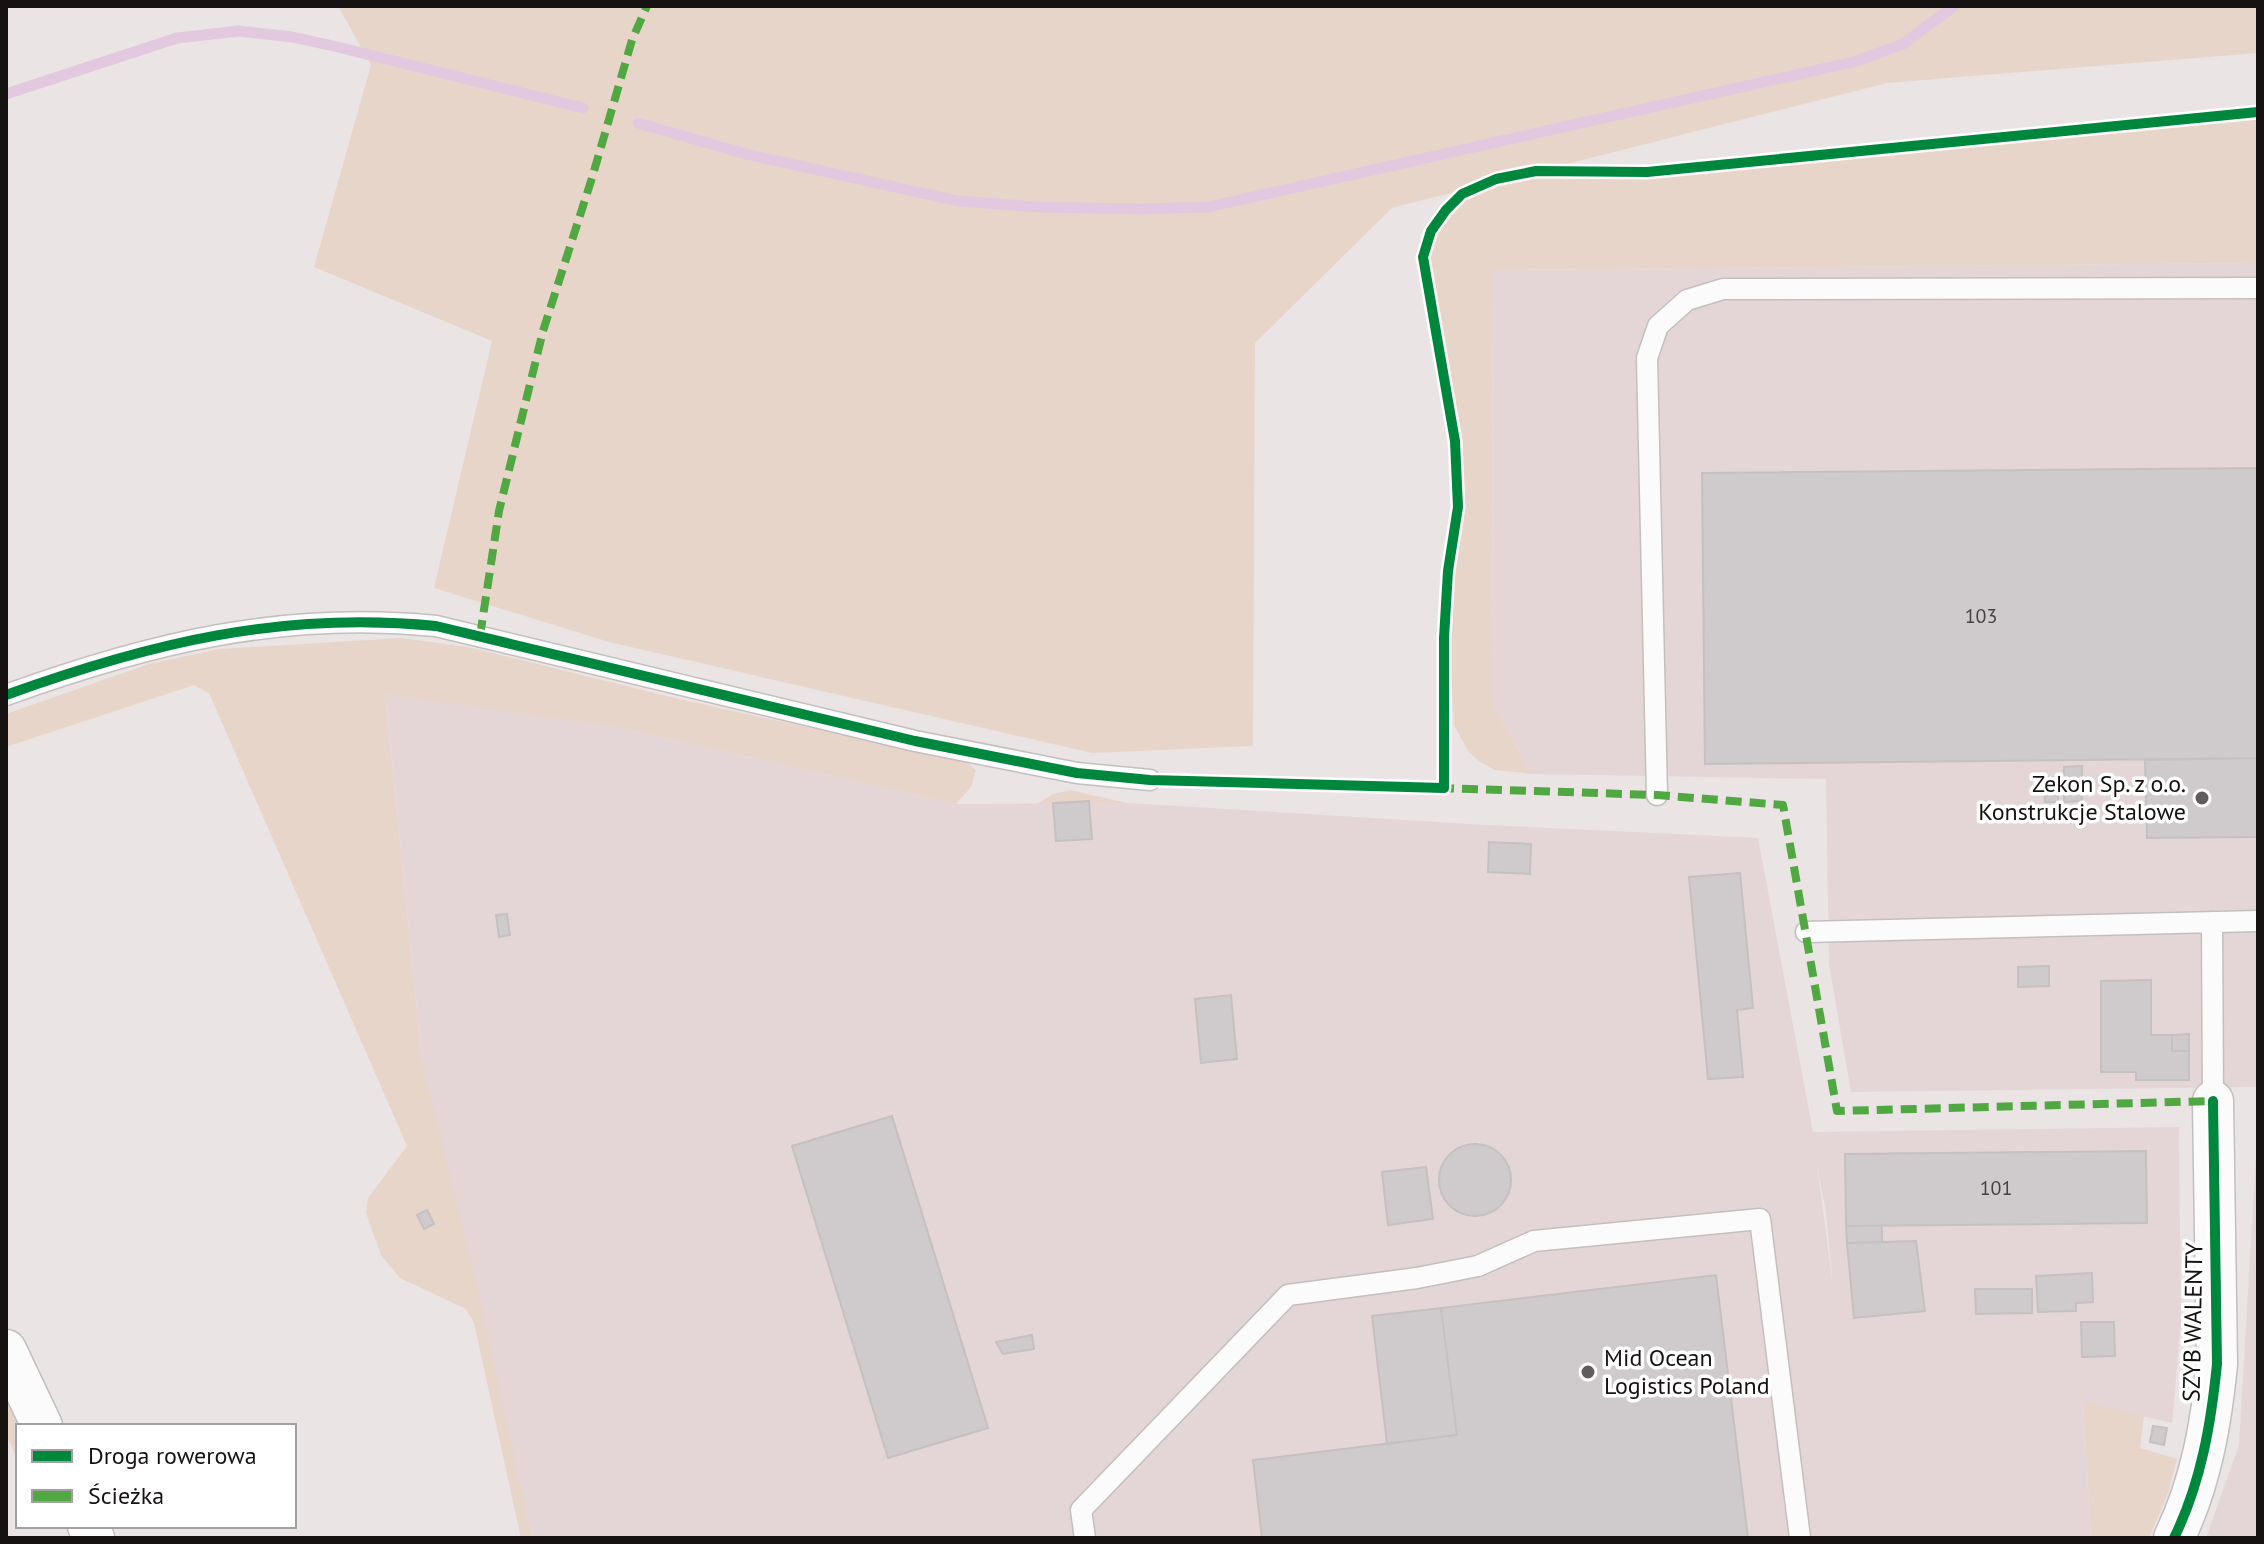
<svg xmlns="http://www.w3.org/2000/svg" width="2264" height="1544" viewBox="0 0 2264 1544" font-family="'PT Sans',sans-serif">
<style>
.built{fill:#e4d6d7;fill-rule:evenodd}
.green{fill:#e8d5c9}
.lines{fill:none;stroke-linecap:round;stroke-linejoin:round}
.stream{stroke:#e2c9e0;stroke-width:11}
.building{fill:#cfcacb;stroke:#c5c0c1;stroke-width:2}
.lane-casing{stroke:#c3bfbf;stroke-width:23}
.street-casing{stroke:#c3bfbf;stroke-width:43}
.lane{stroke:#fcfbfb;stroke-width:20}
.street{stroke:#fcfbfb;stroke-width:40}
.quiet{stroke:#51a842;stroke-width:8;stroke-dasharray:16 8;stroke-linecap:butt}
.cycleway-casing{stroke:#fff;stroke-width:15}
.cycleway{stroke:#00873e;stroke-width:10}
.poi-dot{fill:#605c5c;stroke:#fff;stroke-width:3}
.labels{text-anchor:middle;stroke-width:7;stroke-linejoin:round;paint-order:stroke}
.number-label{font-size:20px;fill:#464242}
.poi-label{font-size:24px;fill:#161212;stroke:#fff;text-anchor:end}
.street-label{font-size:24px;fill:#161212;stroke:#fff}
</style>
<rect width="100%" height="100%" fill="#eae4e4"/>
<path class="built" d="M2258,263V1087L1851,1092L1829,964L1826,779L1532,774L1493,704L1492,270Z
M385,693L620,728L956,804L1127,803L1487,825L1758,838L1813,1132L2179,1127L2181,1323L2172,1423L2083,1403L2091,1538H532L422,1061ZM1817,1165L1826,1213L1833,1286Z
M2258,1121V1538H2206L2239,1445Z"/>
<path class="green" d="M338,6H2258V53L1887,83L1392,208L1255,343L1253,746L1092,753L609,642L434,588L492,341L314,267L371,65Z
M2258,119V263L1492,270L1493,704L1532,774L1495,770L1480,762L1468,751L1454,725L1449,640L1453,577L1463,512L1462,438L1429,260C1436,229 1451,205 1481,192C1538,167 1602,182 1661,176C1860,157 2059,138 2258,119Z
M401,638L468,647L679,699L966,762L976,770L971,787L956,804L620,728L385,694L422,1061L479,1292L532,1538H521L474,1323L466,1309L400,1278L381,1255L366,1213L368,1198L407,1146L209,693L194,685L6,747V714L149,664L220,649Z
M1070,790L1127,803L1037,804L1053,794Z
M6,1382L27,1426H18V1460L6,1435Z
M2083,1402L2144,1416L2140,1448L2177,1459L2168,1493L2149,1538H2091Z"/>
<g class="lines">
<path class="stream" d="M6,94L177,38L239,31L292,37L338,47L583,108
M638,123L746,154L958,201L1037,207L1139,209L1208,207L1857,61L1903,44L1954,6"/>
</g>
<path class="building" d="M2258,468V758L1705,764L1702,473Z
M2258,758V837L2147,838L2145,760Z
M2082,766V801L2064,802V767Z
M2044,777H2058V802H2045Z
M1089,801L1092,839L1056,841L1053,803Z
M1489,842L1531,844L1530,874L1488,872Z
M1740,873L1753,1008L1737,1010L1743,1077L1708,1079L1689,877Z
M507,914L510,935L499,937L496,915Z
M2049,966V986L2018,987V967Z
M2151,980V1035H2172V1051H2189V1080H2136V1072H2101V981Z
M1231,995L1237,1059L1201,1063L1195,999Z
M2189,1034V1051H2172V1035Z
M892,1116L988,1428L888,1458L792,1146Z
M1439 1180a36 36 0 1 1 72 0a36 36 0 1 1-72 0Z
M2146,1151L2147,1223L1846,1226L1845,1154Z
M1426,1167L1433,1219L1388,1225L1382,1172Z
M427,1210L434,1224L424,1229L417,1215Z
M1846,1226H1882V1242L1847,1243Z
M1916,1241L1925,1311L1854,1318L1847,1243Z
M2092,1273L2093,1302L2076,1303V1311L2038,1312L2036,1276Z
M1716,1275L1748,1538H1262L1253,1460L1457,1435L1441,1308Z
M1975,1289H2032V1313L1976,1314Z
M1441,1308L1457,1435L1387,1444L1372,1316Z
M2081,1322H2114L2115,1356L2082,1357Z
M1032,1335L1034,1349L1003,1354L996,1342Z
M2153,1426L2167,1428L2164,1445L2150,1442Z"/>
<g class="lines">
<g class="lane-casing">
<path id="lane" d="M6,695C150,643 281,611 436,626L915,741L1077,773L1150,780
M1657,795L1647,358L1658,326L1687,300L1723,289L2258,288
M2212,922L2213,1101
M1806,932L2258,921
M1085,1538L1081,1510L1288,1295L1417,1278L1478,1266L1534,1241L1760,1219L1800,1538"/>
</g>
<g class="street-casing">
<path id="street" d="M6,1350L42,1426
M88,1526L94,1538
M2174,1538C2201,1483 2211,1424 2217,1364L2213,1101"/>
</g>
<use href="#lane" class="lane"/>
<use href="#street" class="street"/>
<path class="quiet" d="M480,636L499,511L543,331L592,178L632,40L647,6
M1438,788L1657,795L1783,805L1837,1111L2213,1101"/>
<g class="cycleway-casing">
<path id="cycleway" d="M6,695C150,643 281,611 436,626L915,741L1077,773L1150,780L1444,788V638L1448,571L1458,507L1455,441L1423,257L1431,231L1446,210L1462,194L1496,179L1536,171L1647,172L2258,112
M2174,1538C2201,1483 2211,1424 2217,1364L2213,1101"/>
</g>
<use href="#cycleway" class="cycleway"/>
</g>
<g class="poi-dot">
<circle cx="2202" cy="798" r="8"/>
<circle cx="1588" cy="1372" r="8"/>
</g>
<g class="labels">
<g class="number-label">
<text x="1981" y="623">103</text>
<text x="1996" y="1195">101</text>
</g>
<g class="poi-label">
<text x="2186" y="792">Zekon Sp. z o.o.<tspan x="2186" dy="28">Konstrukcje Stalowe</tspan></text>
<text x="1604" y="1366" text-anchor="start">Mid Ocean<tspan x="1604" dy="28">Logistics Poland</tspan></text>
</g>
<g class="street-label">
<text transform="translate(2193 1322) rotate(-89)" y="8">SZYB WALENTY</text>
</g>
</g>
<rect width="2264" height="1544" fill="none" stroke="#161212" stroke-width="16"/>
<rect x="16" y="1424" width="280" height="104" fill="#ffffff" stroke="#a2a0a0" stroke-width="2"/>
<rect x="32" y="1450" width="40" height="12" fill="#00873e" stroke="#a2a0a0" stroke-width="2"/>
<text x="88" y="1464" font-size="24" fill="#161212">Droga rowerowa</text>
<rect x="32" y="1490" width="40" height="12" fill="#51a842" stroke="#a2a0a0" stroke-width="2"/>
<text x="88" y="1504" font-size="24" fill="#161212">Ścieżka</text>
</svg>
